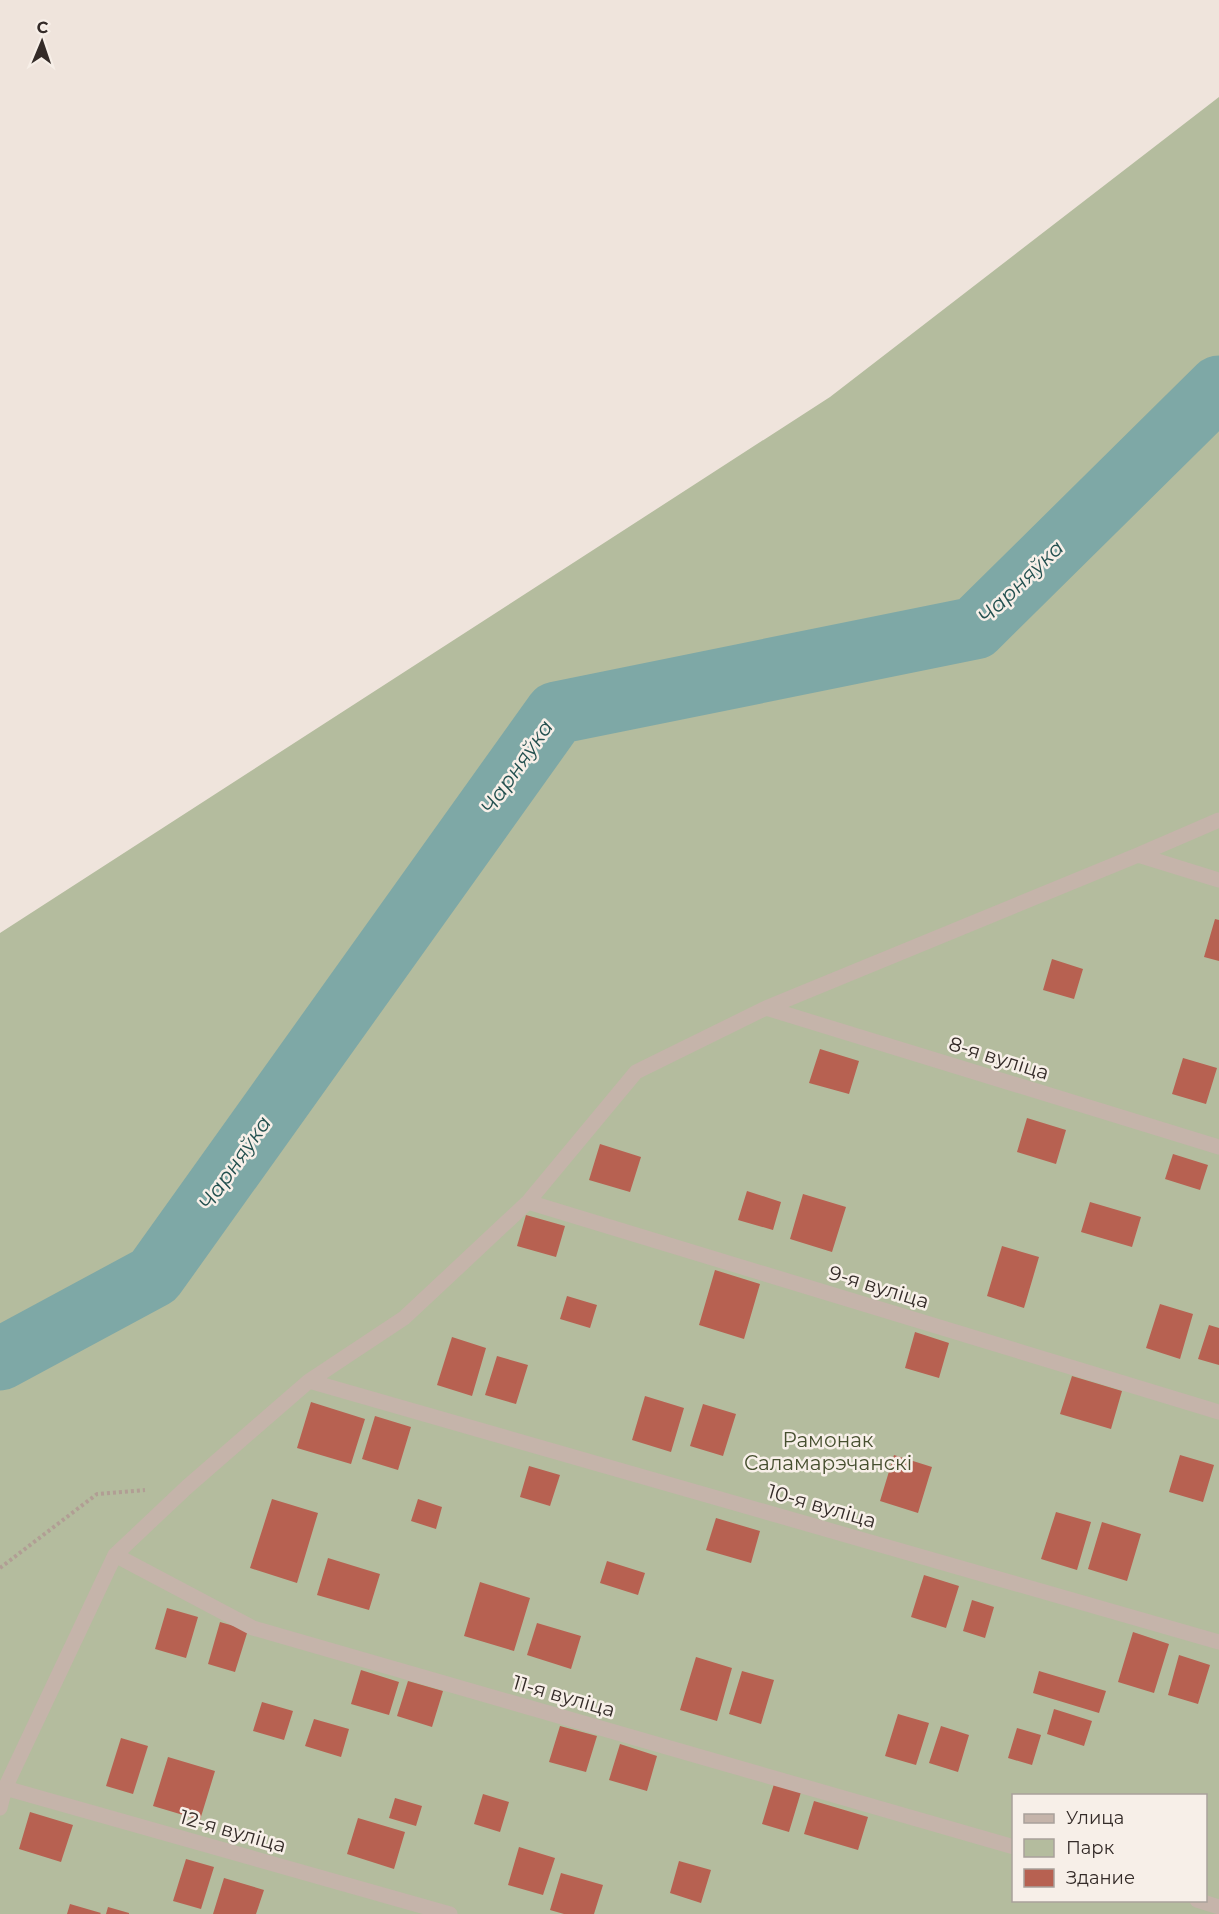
<svg xmlns="http://www.w3.org/2000/svg" width="1219" height="1914" viewBox="0 0 1219 1914" font-family="Montserrat,sans-serif">
<style>
.green{fill:#b4bc9e;fill-rule:evenodd}
.lines{fill:none;stroke-linecap:round;stroke-linejoin:round}
.river{stroke:#7ea8a6;stroke-width:63}
.building{fill:#b76151}
.path{stroke:#b19e94;stroke-width:4;stroke-dasharray:3 3;stroke-linecap:butt}
.street{stroke:#c5b4aa;stroke-width:15}
.labels{text-anchor:middle;stroke-width:5;stroke-linejoin:round;paint-order:stroke}
.street-label{font-size:20px;fill:#342b28;stroke:#f7efe8}
.park-label{font-size:20px;fill:#464f2f;stroke:#f7efe8}
.water-label{font-size:21px;font-style:italic;fill:#23504f;stroke:#f7efe8}
</style>
<rect width="100%" height="100%" fill="#efe4dc"/>
<path class="green" d="M1219,97V1914H0V933L830,397ZM1014,1796H1206V1900H1014Z"/>
<g class="lines">
<path class="river" d="M0,1359L154,1276L556,713L975,628L1219,387"/>
</g>
<path class="building" d="M1215,919L1219,920V961L1204,957Z
M1052,959L1083,969L1074,999L1043,990Z
M820,1049L859,1061L849,1094L809,1083Z
M1183,1058L1217,1068L1206,1104L1172,1094Z
M1027,1118L1066,1130L1056,1164L1017,1152Z
M600,1144L641,1157L630,1192L589,1180Z
M1173,1154L1208,1165L1200,1190L1165,1179Z
M747,1191L781,1202L773,1230L738,1220Z
M803,1194L846,1207L832,1252L790,1239Z
M1090,1202L1141,1217L1132,1247L1081,1232Z
M526,1215L565,1226L556,1257L517,1246Z
M1002,1246L1039,1257L1024,1308L987,1296Z
M715,1270L760,1284L744,1339L699,1325Z
M567,1296L597,1305L590,1328L560,1319Z
M1160,1304L1193,1314L1180,1359L1146,1348Z
M1209,1325L1219,1328V1365L1198,1359Z
M915,1332L949,1343L939,1378L905,1368Z
M452,1337L486,1348L472,1396L437,1385Z
M497,1356L528,1365L516,1404L485,1395Z
M1072,1376L1122,1391L1111,1429L1060,1414Z
M645,1396L684,1408L671,1452L632,1440Z
M311,1402L365,1419L351,1464L297,1448Z
M703,1404L736,1414L723,1456L690,1446Z
M375,1416L411,1427L398,1470L362,1459Z
M894,1455L932,1467L918,1513L880,1501Z
M1180,1455L1214,1465L1203,1502L1169,1492Z
M529,1466L560,1475L550,1506L520,1497Z
M272,1499L318,1513L297,1583L250,1568Z
M418,1499L442,1507L436,1529L411,1521Z
M1056,1512L1091,1522L1077,1570L1041,1559Z
M716,1518L760,1531L751,1563L706,1550Z
M1102,1522L1141,1534L1127,1581L1088,1569Z
M328,1558L380,1574L369,1610L317,1595Z
M607,1561L645,1573L638,1595L600,1583Z
M924,1575L959,1586L946,1628L911,1617Z
M480,1582L530,1598L514,1651L464,1636Z
M972,1600L994,1607L985,1638L963,1631Z
M167,1608L198,1617L186,1658L155,1649Z
M220,1622L248,1630L235,1672L208,1664Z
M537,1623L581,1636L571,1669L527,1655Z
M1133,1632L1169,1644L1154,1693L1118,1682Z
M1179,1655L1210,1665L1198,1704L1168,1695Z
M696,1657L732,1668L717,1721L680,1710Z
M361,1670L399,1682L389,1715L351,1704Z
M742,1671L774,1680L761,1724L729,1714Z
M1039,1671L1106,1691L1099,1713L1033,1693Z
M408,1681L443,1691L432,1727L397,1716Z
M262,1702L293,1711L284,1740L253,1731Z
M1054,1709L1092,1721L1084,1746L1047,1734Z
M898,1714L929,1723L916,1765L885,1756Z
M314,1719L349,1729L341,1757L305,1746Z
M560,1726L597,1736L586,1772L549,1762Z
M941,1726L969,1735L958,1772L929,1763Z
M1017,1728L1041,1735L1032,1765L1008,1758Z
M121,1738L148,1746L133,1794L106,1786Z
M620,1744L657,1756L647,1791L609,1780Z
M168,1757L215,1771L200,1820L153,1806Z
M774,1784L801,1792L789,1832L762,1824Z
M483,1794L509,1802L500,1832L474,1824Z
M395,1798L422,1806L416,1826L389,1818Z
M814,1801L868,1817L858,1850L804,1834Z
M30,1812L73,1825L61,1862L19,1849Z
M358,1818L405,1832L394,1869L347,1854Z
M519,1847L555,1858L543,1895L508,1885Z
M186,1859L214,1867L201,1909L173,1901Z
M679,1861L711,1870L701,1903L670,1893Z
M561,1873L603,1885L594,1914H564L550,1910Z
M224,1878L264,1890L256,1914H213Z
M70,1904L101,1913L100,1914H67Z
M108,1907L129,1913V1914H106Z"/>
<g class="lines">
<path class="path" d="M0,1568L97,1494L145,1490"/>
<path class="street" d="M1138,855L1219,880
M766,1008L1219,1147
M528,1202L1219,1412
M309,1381L1219,1642
M115,1555L253,1628L1014,1847
M5,1788L450,1914
M0,1808L5,1788L115,1555L187,1487L309,1381L404,1318L528,1202L636,1072L766,1008L1138,855L1219,820
M1197,1900L1219,1907"/>
</g>
<g class="labels">
<g class="street-label">
<text transform="translate(999 1058) rotate(17)" y="7">8-я вуліца</text>
<text transform="translate(879 1287) rotate(17)" y="7">9-я вуліца</text>
<text transform="translate(822 1506) rotate(16)" y="7">10-я вуліца</text>
<text transform="translate(564 1696) rotate(16)" y="7">11-я вуліца</text>
<text transform="translate(233 1831) rotate(16)" y="7">12-я вуліца</text>
</g>
<g class="park-label">
<text x="828" y="1447">Рамонак<tspan x="828" dy="23">Саламарэчанскі</tspan></text>
</g>
<g class="water-label">
<text transform="translate(1021 582) rotate(-44)" y="7">Чарняўка</text>
<text transform="translate(517 767) rotate(-55)" y="7">Чарняўка</text>
<text transform="translate(235 1163) rotate(-55)" y="7">Чарняўка</text>
</g>
</g>
<rect x="1012" y="1794" width="195" height="108" fill="#f7efe8" stroke="#a9a19b" stroke-width="1.5"/>
<rect x="1024" y="1814" width="30" height="9" fill="#c5b4aa" stroke="#a9a19b" stroke-width="1.5"/>
<text x="1066" y="1824" font-size="18" fill="#342b28">Улица</text>
<rect x="1024" y="1839" width="30" height="18" fill="#b4bc9e" stroke="#a9a19b" stroke-width="1.5"/>
<text x="1066" y="1854" font-size="18" fill="#342b28">Парк</text>
<rect x="1024" y="1869" width="30" height="18" fill="#b76151" stroke="#a9a19b" stroke-width="1.5"/>
<text x="1066" y="1884" font-size="18" fill="#342b28">Здание</text>
<g transform="translate(42 42) rotate(2)" stroke="#f7efe8" stroke-width="4.5" paint-order="stroke">
<path d="M0-4.5L10 22L0 15L-10 22Z" fill="#342b28"/>
<text y="-9" font-size="16" font-weight="bold" text-anchor="middle" fill="#342b28">С</text>
</g>
</svg>
